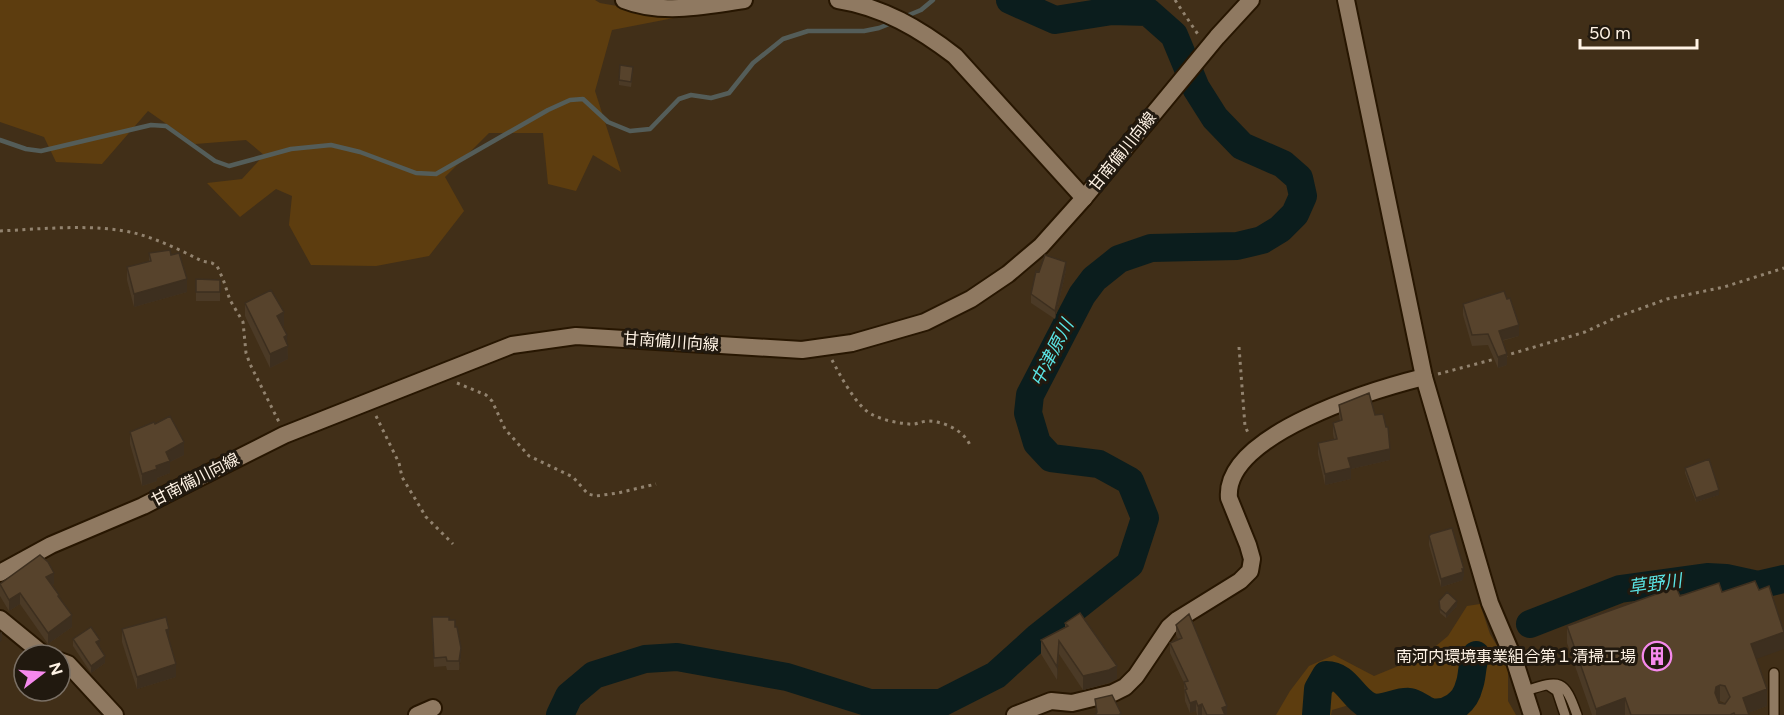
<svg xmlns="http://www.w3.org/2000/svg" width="1784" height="715" viewBox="0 0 1784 715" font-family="Figtree,'Noto Sans JP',sans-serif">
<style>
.green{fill:#5d3d0f}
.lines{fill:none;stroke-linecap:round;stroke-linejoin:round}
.stream{stroke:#545d59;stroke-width:4.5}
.river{stroke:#0b1d1d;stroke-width:28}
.service-casing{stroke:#271601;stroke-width:12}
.minor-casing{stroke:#271601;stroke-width:20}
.tertiary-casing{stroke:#271601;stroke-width:20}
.secondary-casing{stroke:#271601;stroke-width:20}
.path{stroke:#92836f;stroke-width:3;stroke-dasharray:3 4.5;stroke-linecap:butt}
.service{stroke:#8f7961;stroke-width:9}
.minor{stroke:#8f7961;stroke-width:16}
.tertiary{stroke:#8f7961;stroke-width:16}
.secondary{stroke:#8f7961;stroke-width:16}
.wall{fill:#4b3a26;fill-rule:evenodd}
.shaded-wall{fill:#3d2f1f}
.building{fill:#57432c;stroke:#3d2f1f;stroke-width:1.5;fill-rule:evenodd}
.labels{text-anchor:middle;stroke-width:6;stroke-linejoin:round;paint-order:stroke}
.street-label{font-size:16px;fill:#fff3e5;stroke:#21190f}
.poi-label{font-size:16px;fill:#fff3e5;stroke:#21190f;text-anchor:end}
.water-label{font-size:18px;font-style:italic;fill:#5ae4e4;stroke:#21190f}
</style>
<rect width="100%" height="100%" fill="#412f18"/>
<path class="green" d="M0,0H595L600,3L679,17L612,30L595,91L621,172L593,155L576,191L548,184L543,133H489L445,177L464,211L429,256L376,266L311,265L289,225L292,196L276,189L240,217L207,183L242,179L264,155L246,140L195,144L148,111L102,164L56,162L44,137L0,122Z
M1480,604L1490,634L1508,664V701L1516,715H1381L1356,703L1332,710L1331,715H1276L1290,691L1309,666L1334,655L1374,676L1425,655L1448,636L1467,606Z"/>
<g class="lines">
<path class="stream" d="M904,17L921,10L933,0
M0,140L26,149L41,151L151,125L166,126L215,161L229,166L291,149L331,145L360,152L416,173L436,174L548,110L570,100L583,99L608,122L630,131L650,129L679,99L691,95L711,98L729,93L753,63L783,39L808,31H864L879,28L894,22"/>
<path class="river" d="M1530,624L1620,589L1707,577L1726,578L1758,585L1784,579
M560,715L569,696L594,675L645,659L677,657L787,677L870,703H941L996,675L1038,637L1130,564L1145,518L1130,481L1099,464L1051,458L1037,443L1028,413L1030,395L1082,295L1094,279L1119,259L1151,248L1237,246L1262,240L1280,229L1295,214L1303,196L1299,178L1283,164L1242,146L1215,118L1196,88L1174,35L1148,12L1112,11L1055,20L1010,0
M1316,715L1318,689L1326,675C1347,675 1352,698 1369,706C1382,712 1397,700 1410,702C1417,703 1423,710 1431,712C1448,715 1465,703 1469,686C1473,676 1471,666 1476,655"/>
<g class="service-casing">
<path id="service" d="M1774,673V715
M1548,685L1557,691L1565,715
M1525,691C1560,680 1564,678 1577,715"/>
</g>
<g class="minor-casing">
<path id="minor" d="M0,619L44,655
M60,661L68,664L115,715
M417,715L433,708
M1015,715L1051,701L1072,703L1113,693L1125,687L1136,676L1169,627L1177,620L1240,581L1250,571L1252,559L1248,545L1229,498C1223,434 1376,389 1424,377"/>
</g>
<g class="tertiary-casing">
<path id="tertiary" d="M624,0C661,15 706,6 744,0
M838,0C883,7 920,29 955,56L1084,198
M1346,0L1424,377L1490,603L1515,662L1532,715"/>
</g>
<g class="secondary-casing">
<path id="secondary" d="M0,573L51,545L143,506L284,435L512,345L576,336L802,350L852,343L925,322L971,299L1008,274L1041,246L1084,198L1217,37L1251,0"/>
</g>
<path class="path" d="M1175,0L1199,36
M0,231C42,229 98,223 138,234C160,240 182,251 202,261L212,263L217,266L223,279L230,300L243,322L246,353L250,364L279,422
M1239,347L1245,426L1249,435
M1504,356L1585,332L1617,317L1667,299L1724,287L1784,268
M832,360C840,375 857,408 873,415C883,420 897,423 909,424C915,425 920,422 927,421C944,421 966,431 971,448
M1438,374L1495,359
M457,383L486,395L492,401L505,429L529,456L573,477L588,494L596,496L618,493L656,484
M376,416L399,463L402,477L426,517L453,544"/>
<use href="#service" class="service"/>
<use href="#minor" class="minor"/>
<use href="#tertiary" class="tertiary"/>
<use href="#secondary" class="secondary"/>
</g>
<path class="wall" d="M633,71L631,87L619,85V80Z
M149,253L171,255L187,292L134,307L127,280V267L149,261Z
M1066,270L1055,319L1031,303V294Z
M196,279L220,280V301H196Z
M245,303L284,326H283L287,343L288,359L270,368L245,316Z
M1463,304L1519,336L1502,341L1507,365L1498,368L1488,345L1472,346L1463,315Z
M1339,405L1375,415L1390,460L1351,469V479L1325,485L1318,454V443L1334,439L1333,434V423L1340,421L1339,415Z
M155,424L184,455L170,462V473L157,478V481L142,486L130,444V432Z
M1685,468L1719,495L1696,502L1685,473Z
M1429,536L1464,577H1463V580L1441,587L1429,545Z
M0,584H54L52,585L59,598L72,627L48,644L20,604L9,611L0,596Z
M1722,592L1756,659L1767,706L1748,713L1749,715H1592L1567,643V626L1680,596ZM1720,701L1725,703L1726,704L1719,703L1718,702Z
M1439,601L1457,606L1446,618L1440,613Z
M449,620L461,657L459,670H447L446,666L434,667L432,626Z
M1065,623L1117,679L1109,683L1083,690L1059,654L1057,680L1041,654V640L1065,627Z
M1176,625L1227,715H1197L1196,711L1190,713L1185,701L1184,683L1170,653V643L1178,639L1176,635Z
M122,629L169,641L176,677L137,689L122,642Z
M73,639L100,647H99L105,663L91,673L73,646Z"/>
<path class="shaded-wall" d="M1066,262V270L1055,319V311Z
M187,279V292L134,307V294Z
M284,312V326L277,329V316Z
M1519,325V336L1499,341V331Z
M287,335L288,359L270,368V354L284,337Z
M1507,354V365L1498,368V357Z
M184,442V455L170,462V473L157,478V481L142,486V474L156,466L166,452Z
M1390,449V460L1351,469V479L1325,485V474L1348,458Z
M1719,490V495L1696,502V498Z
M1464,569V577H1463V580L1441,587V579Z
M54,573V584L46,589V577Z
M20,593V604L9,611V600Z
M1457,601V606L1446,618V614Z
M72,615V627L48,644V633Z
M169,629V642L166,630Z
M2,632V640L0,642V633Z
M1784,632V649L1751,661V644Z
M100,640V647L96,649V642Z
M1059,641V654L1057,680V667Z
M461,648V657L459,670V661Z
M105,656V663L91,673V666Z
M176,664V677L137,689V677Z
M1117,666V679L1109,683L1083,690V676Z
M1720,685V701L1716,704L1715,693L1716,687Z
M1767,689V706L1743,715V698Z
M1625,698V715H1596V709Z
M1196,701V711L1190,713V703Z
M1202,704V715H1198V706Z
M1227,706V715H1222V708Z"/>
<path class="building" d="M620,65L633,67L631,82L619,80Z
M170,250L171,255L179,253L187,279L134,294L127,267L151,261L149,253Z
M1045,255L1066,262L1055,311L1031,294L1036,271L1039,272Z
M196,279L220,280V292H196Z
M271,290L284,312L277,316L287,335L284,337L288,346L270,354L245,303Z
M1504,291L1507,299L1510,298L1519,325L1499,331L1507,354L1498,357L1488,334L1472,335L1463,304Z
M1369,393L1375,415L1383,414L1386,427H1388L1390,449L1348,458L1351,468L1325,474L1318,443L1337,439L1333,423L1342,420L1339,405Z
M170,416L184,442L166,452L170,461L156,466L157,469L142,474L130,432L154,422L155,424Z
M1709,459L1719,490L1696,498L1685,468Z
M1452,528L1464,569H1462L1463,572L1441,579L1429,536L1431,534Z
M40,555L48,562L54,573L46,577L59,595L58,596L72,615L48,633L20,593L9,600L0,584Z
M1755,581L1759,590L1769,586L1784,632L1751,644L1767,689L1743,698L1749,715H1735L1734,713L1730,715H1631L1625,698L1596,709L1567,626L1676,587L1680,596L1719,583L1722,592ZM1720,685L1725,686L1730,697L1725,704L1719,703L1715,693L1716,687Z
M1447,592L1457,601L1446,614L1440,609L1439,601Z
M1080,613L1117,666L1109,670L1083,676L1059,641L1057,667L1041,640L1068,626L1065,623Z
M1189,614L1227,706L1222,708L1225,715H1207L1202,704L1198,706L1196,701L1190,703L1185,690L1187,689L1184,682L1188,681L1170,643L1182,638L1176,625Z
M166,617L169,629L166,630L176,664L137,677L122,629Z
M432,617H449V620H455V627H457L461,648L459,661H447L446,657L434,658Z
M91,627L100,640L96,642L105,656L91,666L73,639Z
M1112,695L1121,713L1119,715H1095L1097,712L1095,699Z"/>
<defs>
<g id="building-ring" transform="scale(1.5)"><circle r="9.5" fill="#21190f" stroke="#f689ed" stroke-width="1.5"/><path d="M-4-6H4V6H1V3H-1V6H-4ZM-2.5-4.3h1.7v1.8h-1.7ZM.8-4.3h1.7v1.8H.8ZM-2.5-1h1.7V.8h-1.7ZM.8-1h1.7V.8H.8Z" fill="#f689ed"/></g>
</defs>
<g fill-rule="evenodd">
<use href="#building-ring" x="1657" y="656"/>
</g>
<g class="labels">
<g class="street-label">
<text transform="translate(1122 151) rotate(-51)" y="6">甘南備川向線</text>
<text transform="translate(671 341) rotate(4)" y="6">甘南備川向線</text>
<text transform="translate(195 479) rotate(-27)" y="6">甘南備川向線</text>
</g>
<g class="poi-label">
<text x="1636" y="662">南河内環境事業組合第１清掃工場</text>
</g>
<g class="water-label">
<text transform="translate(1052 353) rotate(-63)" y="6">中津原川</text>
<text transform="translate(1655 584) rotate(-8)" y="6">草野川</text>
</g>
</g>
<g transform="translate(42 673) rotate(73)"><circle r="28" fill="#21190f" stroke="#7a7065" stroke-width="1.5"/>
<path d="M0-4.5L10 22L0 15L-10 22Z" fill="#f689ed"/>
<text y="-9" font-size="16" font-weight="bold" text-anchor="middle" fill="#fff3e5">N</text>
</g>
<path d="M1580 39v9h117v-9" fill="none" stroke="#fff3e5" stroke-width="3"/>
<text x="1589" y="39" font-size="18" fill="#fff3e5" stroke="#21190f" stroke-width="4.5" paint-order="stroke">50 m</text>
</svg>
